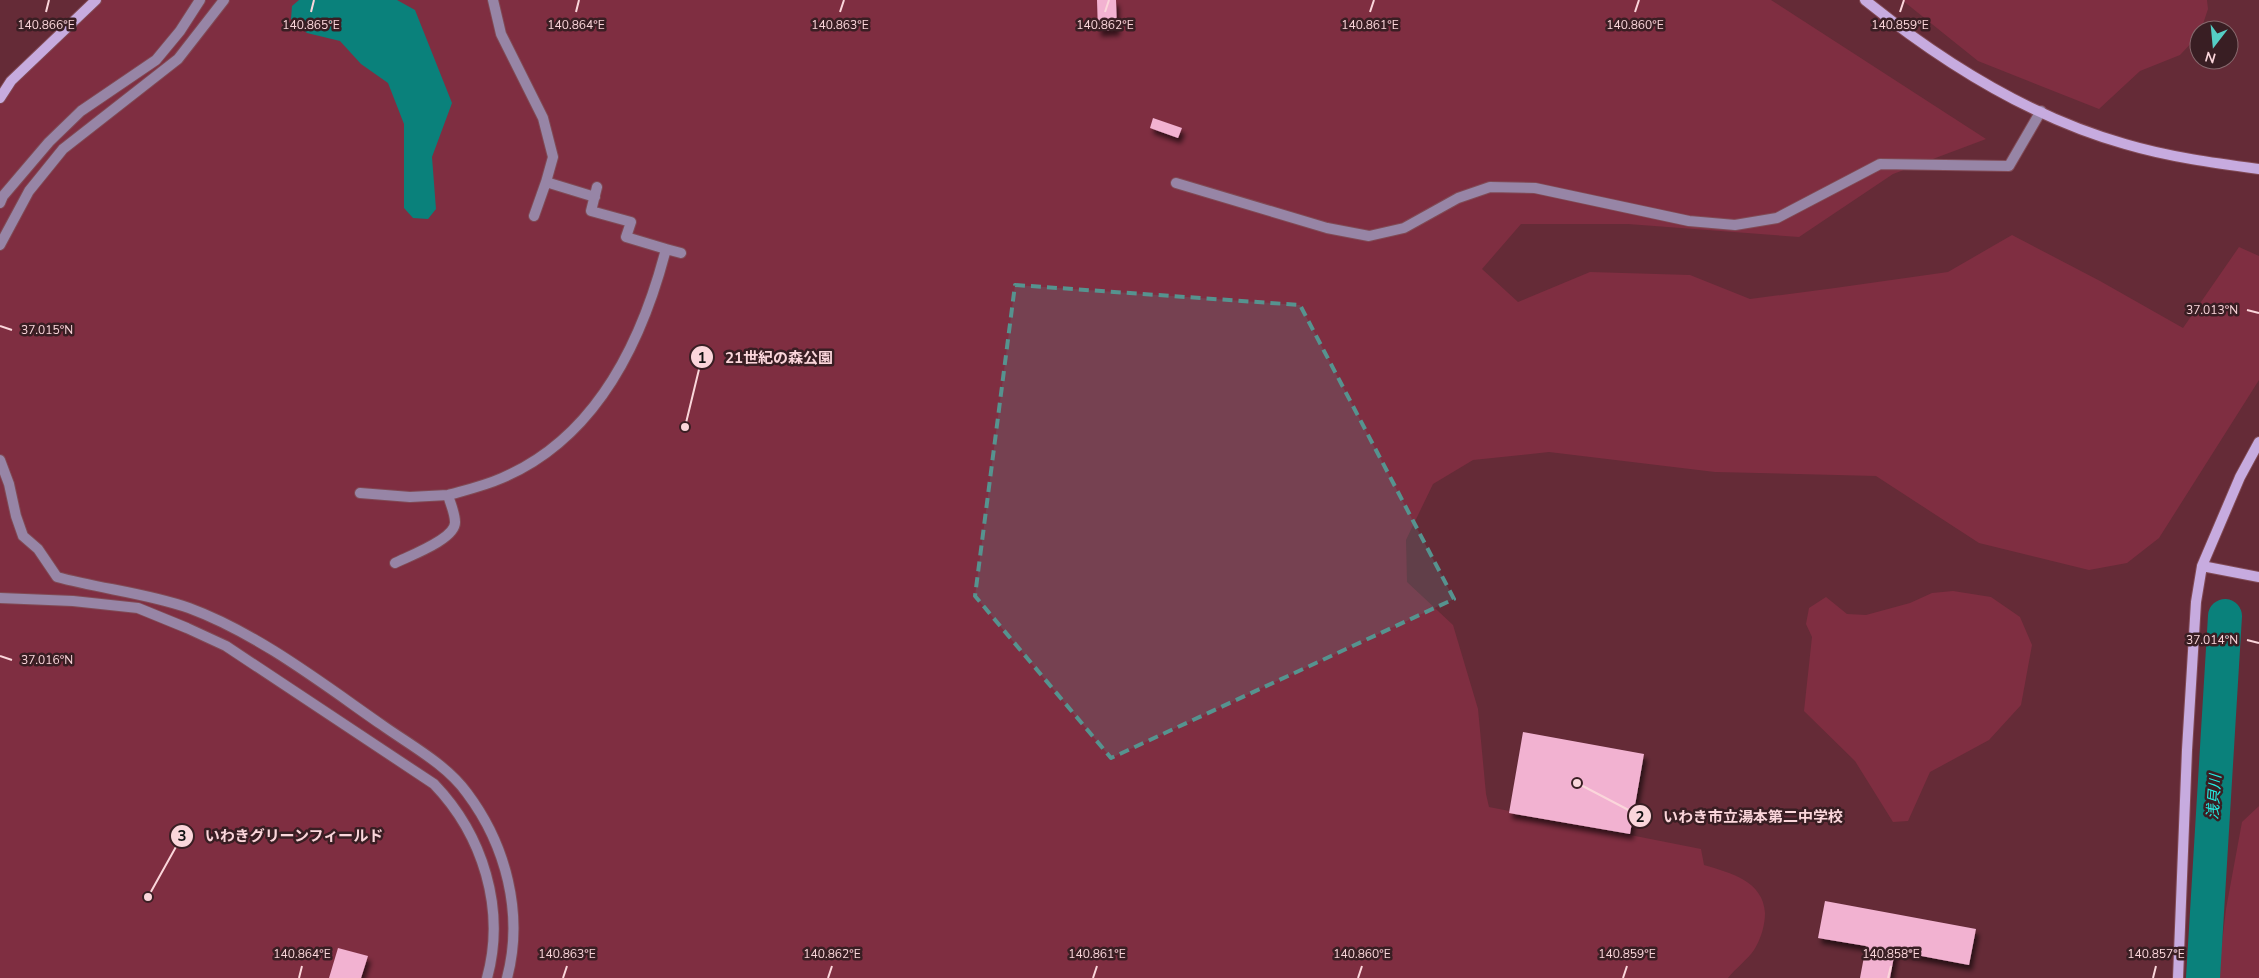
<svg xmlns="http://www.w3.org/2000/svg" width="2259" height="978" viewBox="0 0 2259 978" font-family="'Nunito Sans','Noto Sans JP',sans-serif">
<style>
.green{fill:#7f2e41}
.water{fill:#0a817b}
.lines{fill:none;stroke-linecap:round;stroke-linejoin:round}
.river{stroke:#0a817b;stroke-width:34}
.building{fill:#f2b2d1;filter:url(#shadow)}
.lane-casing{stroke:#804a55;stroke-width:12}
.street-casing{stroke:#804a55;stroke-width:12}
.secondary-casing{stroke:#804a55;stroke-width:12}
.lane{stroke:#9785a6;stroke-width:10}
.street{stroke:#9785a6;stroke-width:10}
.secondary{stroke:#c7abdf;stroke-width:10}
.marked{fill:#56938f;fill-opacity:0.2;stroke:#56938f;stroke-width:4;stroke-dasharray:10 6;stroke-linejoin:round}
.ticks{fill:none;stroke:#fbd6db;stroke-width:2}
.labels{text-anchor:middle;stroke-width:5;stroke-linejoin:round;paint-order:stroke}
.water-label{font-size:15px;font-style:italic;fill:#23f0e5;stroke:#391e23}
.ticks-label{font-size:12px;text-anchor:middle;fill:#fbd6db;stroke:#391e23;stroke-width:5;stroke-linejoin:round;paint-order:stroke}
.leader{fill:none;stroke:#fbd6db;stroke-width:2}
.callout-dot{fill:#fbd6db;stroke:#391e23;stroke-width:2}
.mark-label{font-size:15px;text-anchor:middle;font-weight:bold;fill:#111}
.callout-label{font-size:15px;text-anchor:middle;font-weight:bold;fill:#fbd6db;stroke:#391e23;stroke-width:5;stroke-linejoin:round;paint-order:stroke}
</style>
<defs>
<filter id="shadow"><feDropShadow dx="3" dy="5.5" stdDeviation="2.5" flood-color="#0009"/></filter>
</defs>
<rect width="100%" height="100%" fill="#652b37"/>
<path class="green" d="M96,0H1771L1986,139L1893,174L1799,237L1628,224H1521L1482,269L1518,302L1590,272L1690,275L1750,299L1835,288L1948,272L2012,235L2100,281L2183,328L2239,247L2259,256V380L2159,538L2127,563L2089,570L1979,543L1876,476L1715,472L1549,452L1473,460L1433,484L1406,540L1407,582L1453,625L1478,709L1486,794L1489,807L1701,849L1704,865C1731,873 1763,881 1765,913C1765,925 1761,939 1754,950C1747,960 1736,968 1728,978H0V98Z
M1902,0H2207L2208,9L2201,30H2199V35L2180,55L2140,71L2099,109L1978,61Z
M1953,591L1991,597L2020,617L2032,645L2021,705L1989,740L1930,772L1908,821L1893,822L1855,761L1804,711L1812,637L1806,624L1809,608L1826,597L1847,614L1866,615L1910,603L1932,593Z
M2259,806V978H2218L2226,909L2242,822Z"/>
<path class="water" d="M299,0H397L415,10L452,103L432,157L436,209L428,219L413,218L404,208V124L388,83L361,64L340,41L307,33L291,19L292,6Z"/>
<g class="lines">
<path class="river" d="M2203,978L2225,616"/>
</g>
<path class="building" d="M1097,0H1116L1117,30L1098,31Z
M1153,118L1182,128L1178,138L1150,128Z
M1523,732L1644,754L1630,834L1509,813Z
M1825,901L1976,929L1969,965L1895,951L1890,978H1860L1866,946L1818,938Z
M338,948L368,956L361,978H329Z"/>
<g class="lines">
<g class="lane-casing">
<path id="lane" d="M1176,183L1327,228L1369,236L1404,228L1458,198L1490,187L1535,188L1689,221L1735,225L1777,218L1880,164L2009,166L2041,111"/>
</g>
<g class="street-casing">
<path id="street" d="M493,0L501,34L543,118L553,157L546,182
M597,187L591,211L631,222L626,237L666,249
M0,203L3,196L49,142L81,111L156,60L180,31L200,0
M534,216L546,182L595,197
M0,245L29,191L63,149L178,59L224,0
M0,460L9,484L16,516L23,536L38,549L57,577C101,589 146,593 189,608C257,633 323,684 382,725C410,745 446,764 467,793C506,845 524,914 507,978
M360,493L410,497L448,495C450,503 455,513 455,522C456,539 409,556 395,563
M448,495C466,490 484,486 502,478C596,438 642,342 666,249L681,253
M0,598L73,601L138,608L187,628L226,646L434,784C483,835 506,909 487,978"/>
</g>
<g class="secondary-casing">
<path id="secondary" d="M1865,0C1942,62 2029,117 2125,144C2169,157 2214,163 2259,169
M0,98L11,81L96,0
M2202,566L2259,577
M2178,978L2187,750L2196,602L2202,566L2240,477L2259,442"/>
</g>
<use href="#lane" class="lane"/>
<use href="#street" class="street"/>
<use href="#secondary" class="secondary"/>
</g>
<path class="marked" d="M1015,285L1300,305L1454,599L1111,758L975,596Z"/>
<path class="ticks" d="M46,12L49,0M311,12L314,0M576,12L579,0M840,12L844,0M1105,12L1109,0M1370,12L1374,0M1635,12L1639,0M1900,12L1904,0M2247,310L2259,313M0,326L12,330M2247,640L2259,643M0,656L12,660M299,978L302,966M563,978L567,966M828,978L832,966M1093,978L1097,966M1358,978L1362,966M1623,978L1627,966M1888,978L1891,966M2153,978L2156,966"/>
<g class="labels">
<g class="water-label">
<text transform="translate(2214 797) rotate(-86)" y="5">浅貝川</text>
</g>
</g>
<g class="ticks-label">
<text x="46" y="29">140.866°E</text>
<text x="311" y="29">140.865°E</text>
<text x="576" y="29">140.864°E</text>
<text x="840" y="29">140.863°E</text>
<text x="1105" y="29">140.862°E</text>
<text x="1370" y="29">140.861°E</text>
<text x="1635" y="29">140.860°E</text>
<text x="1900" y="29">140.859°E</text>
<text x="2212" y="314">37.013°N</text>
<text x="47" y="334">37.015°N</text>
<text x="2212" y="644">37.014°N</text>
<text x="47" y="664">37.016°N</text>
<text x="302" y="958">140.864°E</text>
<text x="567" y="958">140.863°E</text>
<text x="832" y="958">140.862°E</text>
<text x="1097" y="958">140.861°E</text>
<text x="1362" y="958">140.860°E</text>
<text x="1627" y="958">140.859°E</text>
<text x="1891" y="958">140.858°E</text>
<text x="2156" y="958">140.857°E</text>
</g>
<path class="leader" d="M685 427L702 357M1577 783L1640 816M148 897L182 836"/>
<g class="callout-dot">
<circle cx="685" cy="427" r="5"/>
<circle cx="1577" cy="783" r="5"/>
<circle cx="148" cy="897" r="5"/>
<circle cx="702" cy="357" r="12"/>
<circle cx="1640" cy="816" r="12"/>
<circle cx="182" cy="836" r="12"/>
</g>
<g class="mark-label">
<text x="702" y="363">1</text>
<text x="1640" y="822">2</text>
<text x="182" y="841">3</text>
</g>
<g class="callout-label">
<text x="779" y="363">21世紀の森公園</text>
<text x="1753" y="822">いわき市立湯本第二中学校</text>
<text x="294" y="841">いわきグリーンフィールド</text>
</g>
<g transform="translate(2214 45) rotate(196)"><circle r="24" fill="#391e23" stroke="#87686d"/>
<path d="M0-4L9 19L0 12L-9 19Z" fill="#55cec5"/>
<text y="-8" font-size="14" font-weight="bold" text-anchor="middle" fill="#fbd6db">N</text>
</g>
</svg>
